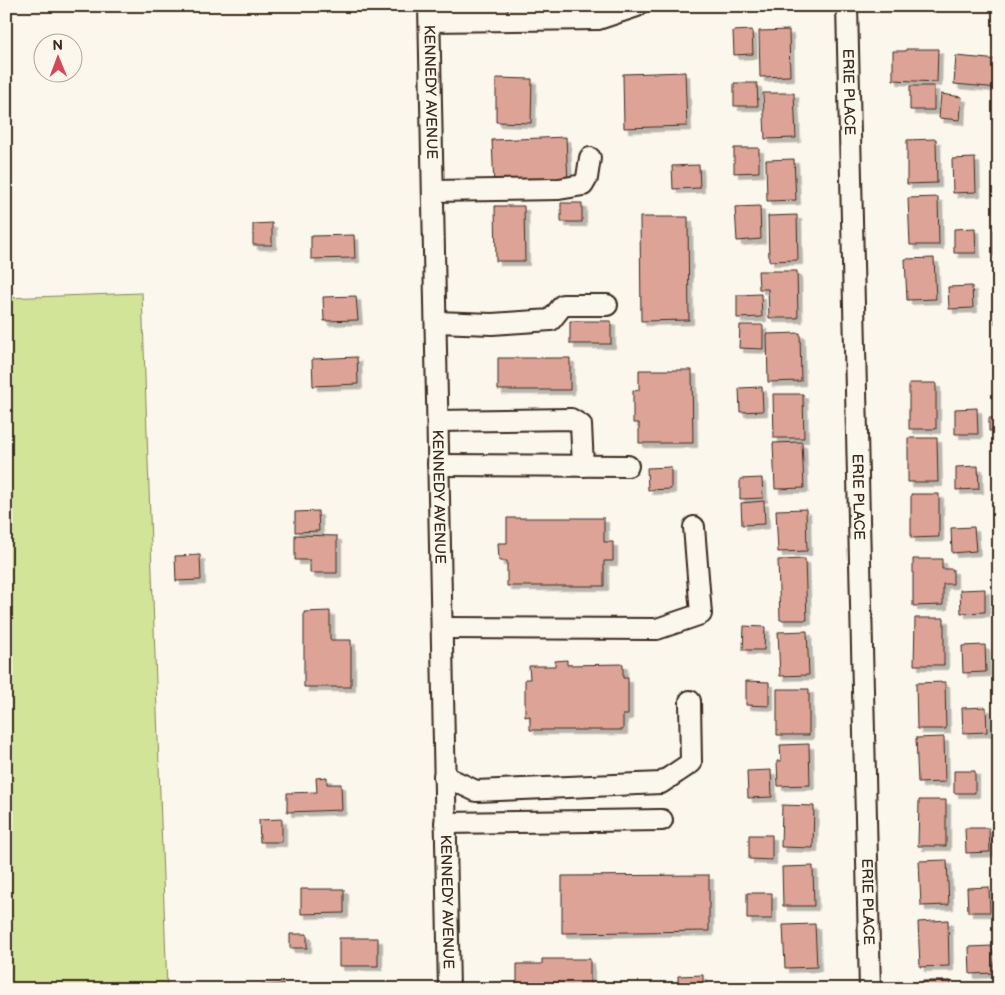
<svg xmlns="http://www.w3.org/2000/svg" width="1005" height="995" viewBox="0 0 1005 995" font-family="'Balsamiq Sans',sans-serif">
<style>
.green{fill:#d2e498;stroke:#86875b}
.building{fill:#dca396;stroke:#3b2a1e;filter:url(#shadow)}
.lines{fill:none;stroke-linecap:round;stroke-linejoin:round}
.minor-casing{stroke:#3b2a1e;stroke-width:24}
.minor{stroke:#fbf7ec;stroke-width:20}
.labels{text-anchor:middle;stroke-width:4.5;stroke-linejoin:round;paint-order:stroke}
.street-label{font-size:15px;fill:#3b2a1e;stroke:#fbf7ec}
</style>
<defs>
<filter id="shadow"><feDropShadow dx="4.5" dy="4.5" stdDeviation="0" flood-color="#0004"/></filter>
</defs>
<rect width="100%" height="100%" fill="#fbf7ec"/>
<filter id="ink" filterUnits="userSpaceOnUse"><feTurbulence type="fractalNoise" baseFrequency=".02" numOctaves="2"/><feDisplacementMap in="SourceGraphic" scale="10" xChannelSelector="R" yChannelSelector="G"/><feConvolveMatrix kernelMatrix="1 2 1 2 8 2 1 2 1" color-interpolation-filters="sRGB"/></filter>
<g filter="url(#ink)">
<path class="green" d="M142,293L167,989H6V298Z"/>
<path class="building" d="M752,30L753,54L734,55L733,31Z
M789,30L790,76L760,77L759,31Z
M906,49H938L937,82L893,80V51H906Z
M956,56L999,60V88L954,84Z
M685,72L687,126L624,128L623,74Z
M496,78L532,79L531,123L496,122Z
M734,83H757L758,106H734Z
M910,86H934V110H910Z
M763,93H794L796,138L765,139Z
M941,94L962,97L960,120L939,118Z
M566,137L568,184L494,187L492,140Z
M936,139L937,183L907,184V140Z
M734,148H759V172L734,173Z
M975,158L976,192L953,193L952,159Z
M794,159L796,200L767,201L766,160Z
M699,165L700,188L673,189L672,166Z
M938,197L939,245H910L908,198Z
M561,203H582V222H561Z
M495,206H524L525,261H496Z
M760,206L761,239L737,241L735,207Z
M797,215L798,260L769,261L768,216Z
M640,217H688L689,320L641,321Z
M272,223V245H253V224Z
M975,228L976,253H954V229Z
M994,230H999V256H994Z
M354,235L355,258L311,259V236Z
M934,258L936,299L907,300L905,259Z
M758,271H797L798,318H769L768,289H759Z
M972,286L973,308L949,309L948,287Z
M761,294L762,317L737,318V295Z
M356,296L358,320L324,321L323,297Z
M999,298V324H995L994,299Z
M570,321H611V344H570Z
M740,325H763V349L739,348Z
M800,333L801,381L768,382L767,334Z
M357,357L358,384L313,386L312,359Z
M498,358H570V390H498Z
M639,370H692L693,443H639V423H633V391L639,390Z
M909,383H936V429H909Z
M762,387L763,411L740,412L739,388Z
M773,394H803L804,438H774Z
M977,408L978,434H955V409Z
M989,418H999V442L997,431H989Z
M908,438H937L938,482H908Z
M802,442L804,488L775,489L773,443Z
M978,466L979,489L956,490V467Z
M671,467V489L648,490L647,468Z
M762,478L763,498L740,499V479Z
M911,494H939V537L911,538Z
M764,501L765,524L742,525L741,503Z
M806,509L807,551L778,552L776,510Z
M318,511L319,531L295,532V512Z
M507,518H604V542H613V561H604V586H507V561H499L498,543H507Z
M974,527L976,551L952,553L951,528Z
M295,535L337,536V573H310V560H295Z
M200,555L201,580L176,581L175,556Z
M805,559L807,620H780L778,560Z
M913,559H942V569H953V584H943V605L913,606Z
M985,589V612L961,613L960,590Z
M330,611V640H351V687H304V612Z
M915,618H944V665H914Z
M744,626L765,627L764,650H743Z
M807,631L809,675L780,676L778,632Z
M985,645L986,672L963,673L962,646Z
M567,660V665L623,664V678H628V715H623V730H530V716L525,717V679H530L529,666H555V661Z
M746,681L769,682V706L746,705Z
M945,682L946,729H917L916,683Z
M777,689H809V735H777Z
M986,707L987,732L963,733L962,708Z
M944,737L945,782L918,783L916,738Z
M809,744L810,785L778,786L777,761H781L780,745Z
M771,770L772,797L748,798L747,771Z
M954,771H975V793H954Z
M327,777V784H341L342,810L287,812V793L317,792L316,778Z
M919,800H946V846H918Z
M782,805L814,806L813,848L781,847Z
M282,819V842H260L259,820Z
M965,828H989L990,852L966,853Z
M749,835H772V860L749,859Z
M947,860L949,905L921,906L919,861Z
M813,866L814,906H783L782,867Z
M709,875V931L562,933V876Z
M989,887L990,912H968L967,888Z
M301,889H344V913L301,914Z
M747,893H772V919H747Z
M948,920L949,966L920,967L918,922Z
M815,924L817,967L785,968L783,925Z
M290,934H307V948H290Z
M339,938H378V966H339Z
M992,946L994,973L970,974L969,947Z
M542,959H590V989H517V964H542Z
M703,975V989H678V976Z
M922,981H951V989H922Z
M283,984V989H243V986Z
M817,985V989H786V986Z"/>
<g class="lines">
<g class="minor-casing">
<g id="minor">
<path id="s1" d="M429,6L449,989"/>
<path id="s2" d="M847,6L870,989"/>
<path d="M430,21L598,19L637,6"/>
<path d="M433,191L559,189L583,185L587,178L590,158"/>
<path d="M436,322L492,324L551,320L563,305H607"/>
<path d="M438,421L571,419L581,425L583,466"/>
<path d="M438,465L628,466"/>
<path d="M442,628L657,629L701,614L694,527"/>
<path d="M444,776L476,791L661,783L691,763L690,701"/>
<path d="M445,823L662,820"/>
</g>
</g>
<use href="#minor" class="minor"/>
</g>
</g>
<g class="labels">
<g class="street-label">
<text dy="5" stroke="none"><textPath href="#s1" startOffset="86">KENNEDY AVENUE</textPath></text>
<text dy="5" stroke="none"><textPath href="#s2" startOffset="86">ERIE PLACE</textPath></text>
<text dy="5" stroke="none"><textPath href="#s1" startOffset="491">KENNEDY AVENUE</textPath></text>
<text dy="5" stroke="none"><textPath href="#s2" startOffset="491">ERIE PLACE</textPath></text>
<text dy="5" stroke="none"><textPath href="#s1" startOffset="896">KENNEDY AVENUE</textPath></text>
<text dy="5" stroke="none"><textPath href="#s2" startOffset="896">ERIE PLACE</textPath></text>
</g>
</g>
<rect width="1005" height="995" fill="none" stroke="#fbf7ec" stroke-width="25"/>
<rect x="12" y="12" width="980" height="970" fill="none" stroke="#3b2a1e" stroke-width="2" filter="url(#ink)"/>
<g transform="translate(58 58) rotate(359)"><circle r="24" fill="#fbf7ec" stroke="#aea59a"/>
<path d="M0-4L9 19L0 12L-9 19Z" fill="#d1495b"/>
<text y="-8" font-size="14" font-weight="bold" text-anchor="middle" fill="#3b2a1e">N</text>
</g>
</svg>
